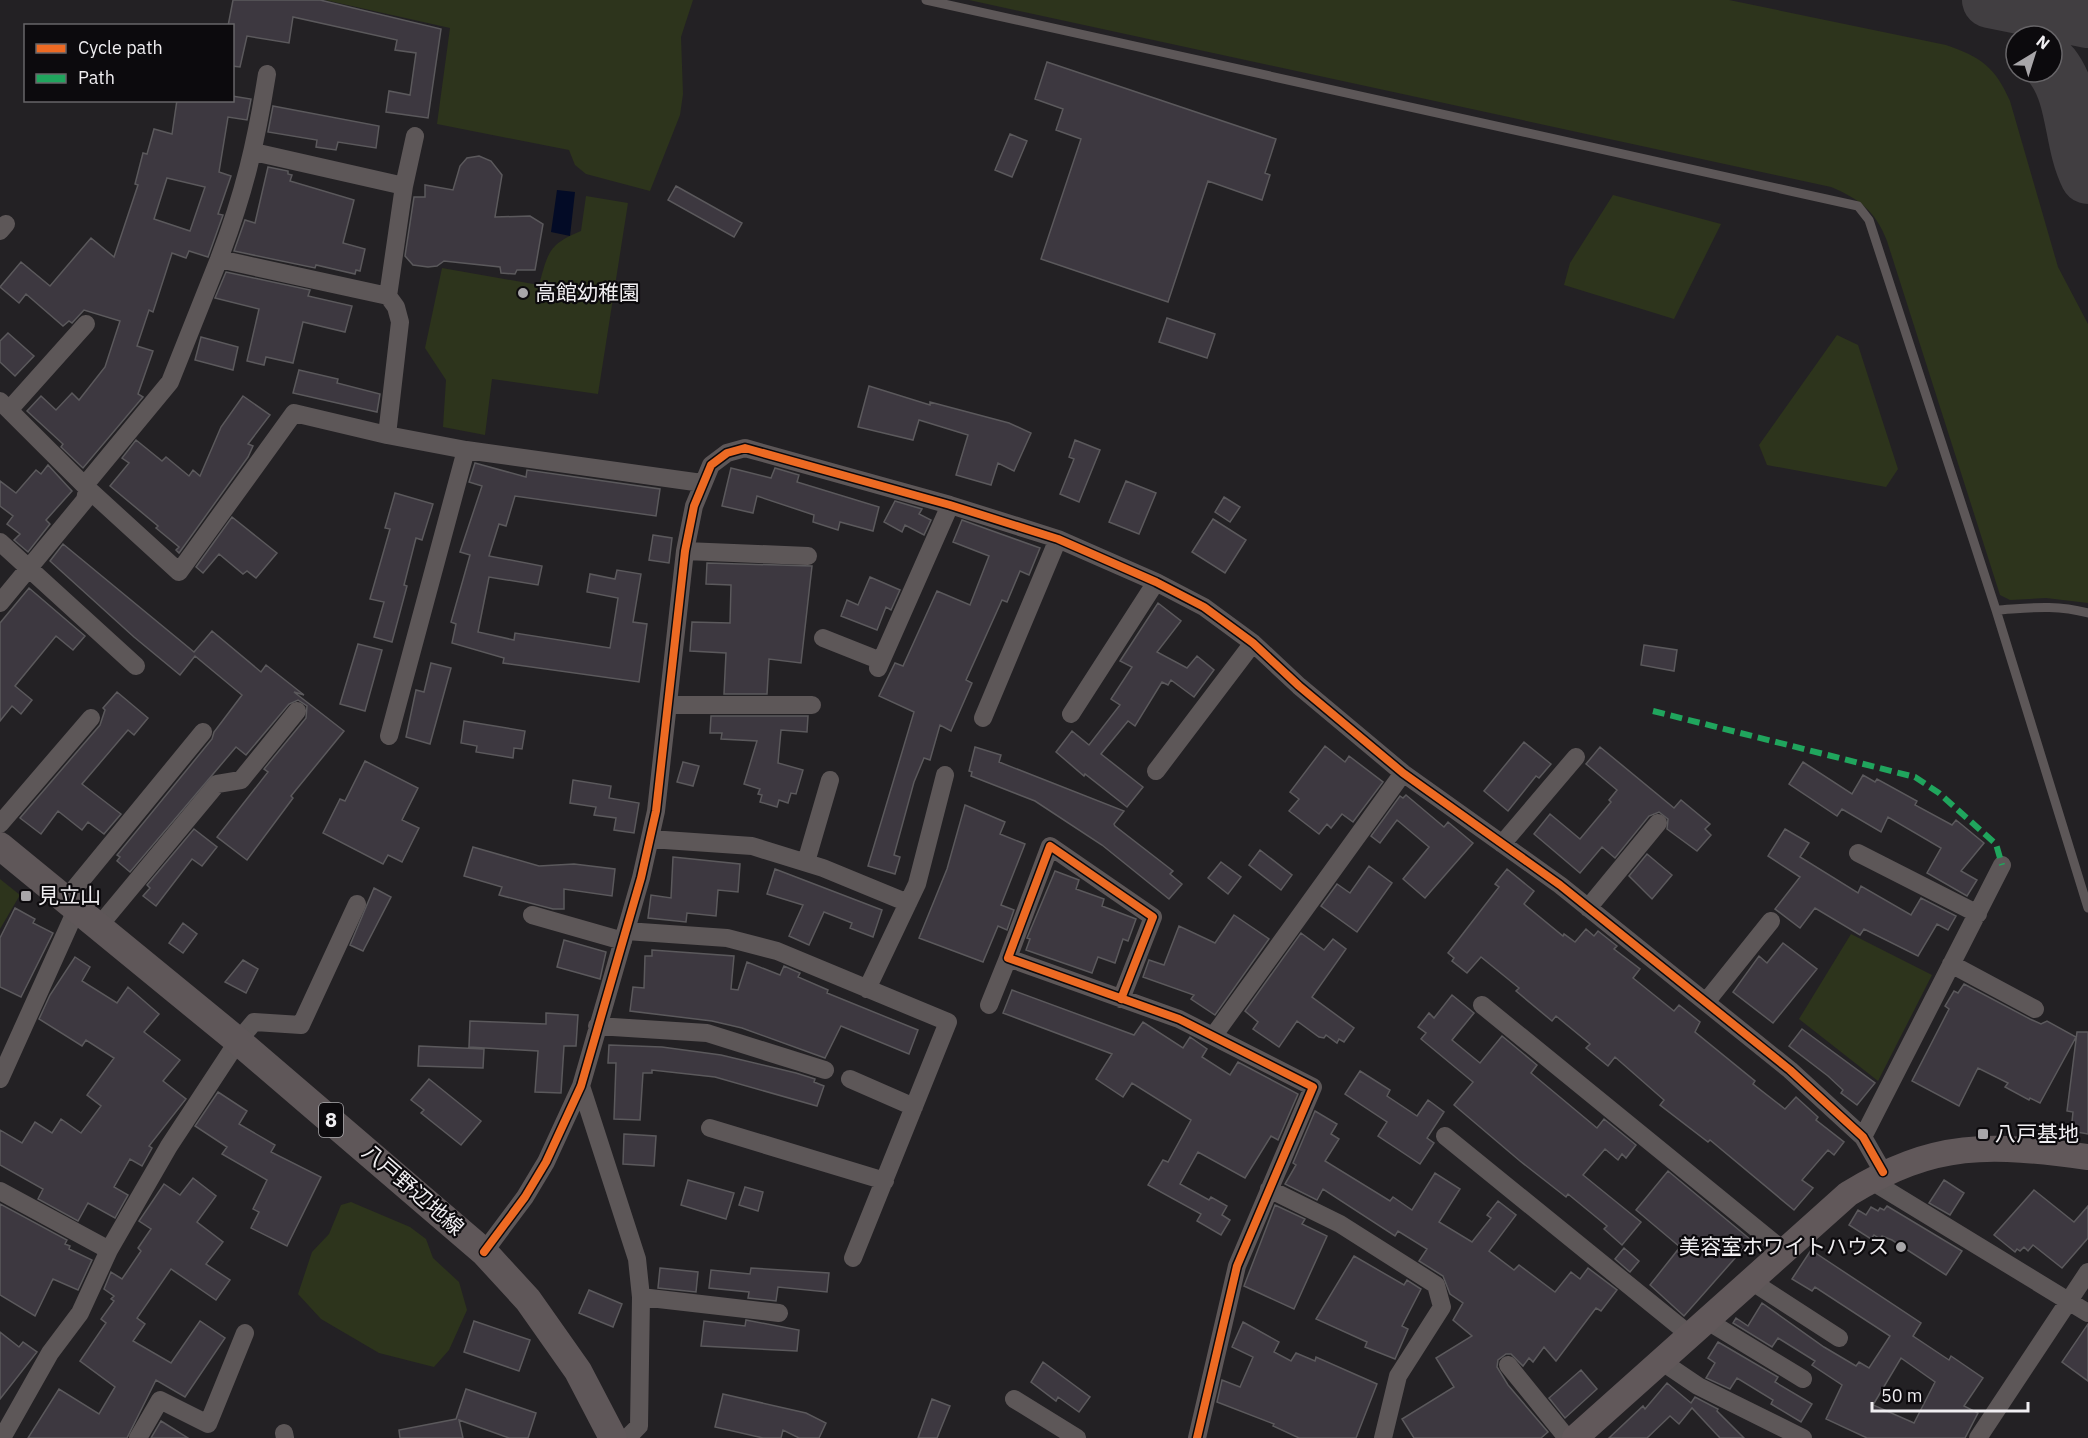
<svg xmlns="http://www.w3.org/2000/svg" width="2088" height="1438" viewBox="0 0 2088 1438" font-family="'IBM Plex Sans','Noto Sans JP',sans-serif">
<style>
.green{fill:#2d341c}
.water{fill:#030b26}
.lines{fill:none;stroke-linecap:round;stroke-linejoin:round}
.taxiway{stroke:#413e41;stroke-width:56}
.building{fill:#3d3840;stroke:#5b595c;stroke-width:1.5;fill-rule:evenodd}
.lane{stroke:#5d5758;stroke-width:9}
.street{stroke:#5d5758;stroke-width:18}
.secondary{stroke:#61585a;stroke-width:26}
.primary{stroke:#5f5759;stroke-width:28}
.quiet{stroke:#20a55d;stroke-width:6;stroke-dasharray:12 6;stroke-linecap:butt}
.cycleway-casing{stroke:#0c0a0d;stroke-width:11}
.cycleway{stroke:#ed6a23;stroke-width:8}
.poi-dot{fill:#a8a6a9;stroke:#0c0a0d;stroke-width:2}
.labels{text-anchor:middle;stroke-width:4.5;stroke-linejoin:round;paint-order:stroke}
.shield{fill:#0c0a0d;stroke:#acaaad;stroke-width:1.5}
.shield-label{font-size:20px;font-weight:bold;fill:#f0eef1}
.poi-label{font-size:21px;fill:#f0eef1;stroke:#0c0a0d;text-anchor:start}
.street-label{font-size:21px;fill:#f0eef1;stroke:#0c0a0d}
</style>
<rect width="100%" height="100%" fill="#232124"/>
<path class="green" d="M325,0H693L681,37L683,94L680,115L650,191L586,174L575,165L569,150L437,124L450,28Z
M969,0H1729L1946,45C1981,57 1995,67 2010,101L2058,267L2088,324V603L2046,598L2010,600L2000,595L1887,241C1876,212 1860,199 1831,187Z
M1613,195L1721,224L1674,319L1564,285L1570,263Z
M586,196L628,203L598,394L492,379L485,435L443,427L446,380L425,348L442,268L539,285C548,252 549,244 581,231Z
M1837,335L1858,345L1898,469L1886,487L1767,465L1759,445Z
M0,879L20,895L0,929Z
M1851,934L1932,975L1878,1081L1799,1019Z
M351,1202L410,1227L426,1239L433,1258L459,1282L467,1310L449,1350L434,1367L379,1353L321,1319L298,1294L312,1252L329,1234L341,1205Z"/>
<path class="water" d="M557,190L575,192L570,236L551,232Z"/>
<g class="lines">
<path class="taxiway" d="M1990,0L2088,20
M2052,66C2076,97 2071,142 2088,176"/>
</g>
<path class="building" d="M233,0H320L441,29L428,118L386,112L389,91L410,95L416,53L395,50L397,40L293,17L289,43L247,36L240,67L232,66V26H228Z
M1047,62L1276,139L1265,173L1270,175L1262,200L1208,181L1168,302L1041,259L1081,139L1056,130L1063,109L1035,99Z
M232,96L251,99L247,120L228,117L219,172L231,176L218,214L223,215L208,257L189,251L186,258L172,253L153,312L149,310L137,346L153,351L138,394L143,397L83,468L61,447L63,444L27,411L41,396L56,410L72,393L79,400L105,367L120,321L84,310L72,323L69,321L63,326L26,294L19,303L0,287L21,262L50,286L91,238L114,257L138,185L135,184L143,153L147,154L154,129L172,134L177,100H232ZM167,178L205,187L190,231L154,219Z
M273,106L379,126L376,148L338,142L336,150L316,147L317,140L268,132Z
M1010,134L1027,141L1012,177L995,170Z
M479,156L491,161L502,175L495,217L530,216L543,224L535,270H517L515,274L501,273L500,267L444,261L437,266L428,267L413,265L405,256L414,197H425V185L453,190L460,166L467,158Z
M268,167L288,171V174L292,175L290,181L354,200L343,243L365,249L360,271L356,270L355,274L316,265L315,268L234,251L245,220L255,223Z
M676,186L742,223L734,237L668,200Z
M226,272L310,290L308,296L352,306L345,332L303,322L293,363L266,357L264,365L247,361L259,309L215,298Z
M1167,318L1215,334L1207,358L1159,342Z
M8,333L34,356L15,376L0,362V341Z
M201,337L238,347L233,370L195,360Z
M299,370L338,379L337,383L380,394L377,412L293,393Z
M869,386L930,405V402L1009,423L1031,433L1014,471L998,463L991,485L956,475L968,435L919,420L913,440L858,427Z
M243,396L270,415L248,444L253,446L248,457L179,553L176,550L179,547L156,528L158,526L110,486L129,463L122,458L136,440L162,461L166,457L189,476L193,470L200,476L221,427Z
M1075,440L1100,450L1079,502L1060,494L1074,459L1069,457Z
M475,463L526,477L527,470L660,489L656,516L515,496L506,526L499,524L489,556L542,566L538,585L489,577L478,632L514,640L515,633L610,648L618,598L587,592L590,574L615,579L617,570L641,574L633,622L647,624L639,682L503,663L504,658L452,643L456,624L451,622L470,555L460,552L482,486L469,482Z
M48,465L72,491L46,520L50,524L28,552L14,540L20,534L7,524L13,516L0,506V481L16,493L36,470L41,474Z
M731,468L771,478L775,468L799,475L797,482L879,507L873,531L840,522L838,530L813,522L814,515L757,496L753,513L722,506Z
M1126,481L1156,493L1139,534L1109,522Z
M395,493L433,504L422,540L416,538L404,585L407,586L392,642L374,637L384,602L370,599L390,529L385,528Z
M1224,497L1240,507L1230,522L1215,512Z
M895,501L922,509L919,514L931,520L924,535L905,525L902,532L884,522Z
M232,517L277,553L256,578L247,571L243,574L219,554L203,573L196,567Z
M1213,519L1246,540L1225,573L1192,552Z
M962,520L1040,548L1029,575L1020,571L1007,602L1002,600L966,680L972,683L951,731L940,725L930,760L924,758L914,782L894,855L900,857L895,874L868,866L914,712L879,696L895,663L903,666L937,591L970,605L989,556L953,542Z
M653,535L672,538L669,563L649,560Z
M63,544L194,652L212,631L261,672L266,665L304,695L294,692L344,731L291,796L293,798L247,860L217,837L268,772L264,769L306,718L307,706L298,700L289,704L246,755L236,747L130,872L117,861L120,857L117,855L212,739L214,732L242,695L195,656L180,675L134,637L50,561Z
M707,563L812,566L801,663L769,659L767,694H724L726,653L690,651L692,622L730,623L731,585L706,584Z
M870,577L900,590L891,610L886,607L877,630L841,616L847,600L858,605Z
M29,588L85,636L73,650L56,636L15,686L32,700L21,714L12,706L0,721V623Z
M1158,603L1181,621L1157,652L1187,668L1197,656L1214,670L1194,697L1171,680L1168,685L1162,682L1135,726L1128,721L1101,754L1143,787L1127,807L1085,774L1084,776L1056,752L1072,731L1089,745L1120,705L1111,699L1132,667L1120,661Z
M358,644L382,650L365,711L340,704Z
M1644,645L1677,650L1674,671L1641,665Z
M431,663L451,668L430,744L406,737L416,690L424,692Z
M117,692L148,718L134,735L128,730L82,784L121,814L104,834L88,822L82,830L58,811L41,834L20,818L100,725L105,710L103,708Z
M711,716H808L807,732L781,730L778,763L803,770L796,794L791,793L788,803L779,800L777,807L760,802L762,795L758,794L760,789L744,784L757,741L721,739L722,733H710Z
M464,721L525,731L522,749L514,748L513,758L476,752L477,746L461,743Z
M1524,742L1551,764L1539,778L1536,776L1508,811L1484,791Z
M1325,746L1345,762L1349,756L1383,782L1353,822L1342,814L1331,828L1327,824L1319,834L1289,811L1299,799L1290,792Z
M975,747L1001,755L999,762L1124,811L1114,824L1115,826L1173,871L1170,874L1182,884L1169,899L1102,845L1035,801L971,776L972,772L969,771Z
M1600,747L1674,808L1681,800L1710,824L1705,829L1711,835L1697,851L1667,829L1668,819L1659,812L1649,816L1615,858L1602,847L1580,873L1534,834L1550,814L1580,839L1611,802L1609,800L1617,790L1586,764Z
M365,761L418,788L402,820L419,828L402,862L388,855L383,864L323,833L340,799L345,801Z
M683,762L699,766L693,786L677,782Z
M1803,762L1852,794L1863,775L1875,782L1877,779L1917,801L1915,805L1952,825L1956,820L1984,843L1961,871L1977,880L1967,896L1927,873L1941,848L1888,817L1881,832L1842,809L1837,816L1789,784Z
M573,780L611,786L609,798L639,803L634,833L614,830L616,818L594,815L596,807L570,803Z
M1406,795L1444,827L1448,822L1473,843L1425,898L1403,879L1429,847L1397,820L1380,843L1371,836L1400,796L1403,798Z
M965,805L1005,822L1000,834L1025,844L1001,905L1014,910L1007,930L998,926L983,962L919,938L947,869Z
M194,829L217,847L202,866L192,859L156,906L143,896L150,888L147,885Z
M1785,829L1809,843L1800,857L1858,893L1861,886L1911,915L1921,898L1956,916L1948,930L1937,924L1918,956L1864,929L1860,935L1815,908L1800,928L1775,909L1800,877L1768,856Z
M473,847L539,866L574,864L615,869L612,896L564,889V909H553L499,895L502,887L464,876Z
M1260,850L1292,875L1281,890L1249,865Z
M1647,854L1672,875L1652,899L1629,876Z
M673,857L740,864L738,892L718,890L716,916L687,913L686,922L648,918L651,895L671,898Z
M1221,862L1241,877L1228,894L1208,878Z
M1369,866L1392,883L1357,932L1321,906L1337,884L1350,893Z
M775,869L882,910L873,937L850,928L852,923L824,912L809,945L789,936L803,905L767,894Z
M1507,869L1534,891L1524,904L1563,936L1564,934L1575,942L1586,929L1594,936L1598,931L1617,946L1614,949L1640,969L1633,978L1674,1011L1679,1005L1700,1022L1695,1032L1755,1081L1753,1084L1785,1109L1796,1097L1818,1117L1816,1120L1844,1142L1834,1155L1828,1150L1802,1180L1813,1188L1794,1210L1710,1140L1708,1142L1660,1105L1664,1100L1615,1057L1608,1066L1586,1048L1590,1044L1556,1016L1552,1021L1516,991L1519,988L1481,957L1467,973L1452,961L1454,958L1448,953L1499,887L1495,884Z
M1055,871L1079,880L1076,889L1104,899L1102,906L1136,919L1128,941L1123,939L1115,963L1098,957L1092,973L1026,950L1030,939L1027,938Z
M374,888L391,897L363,951L350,945Z
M15,908L35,919L33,923L53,933L21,997L0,987V938Z
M1234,915L1269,939L1215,1015L1191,999L1194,995L1143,977L1149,960L1164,965L1179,926L1215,943Z
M183,923L197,934L183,953L169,943Z
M1301,933L1324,950L1333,939L1346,949L1312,997L1354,1028L1344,1042L1339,1039L1337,1043L1326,1035L1324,1038L1319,1037L1297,1021L1279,1047L1253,1029L1258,1022L1245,1011Z
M564,940L606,952L600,979L557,967Z
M1783,943L1817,969L1773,1023L1733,992L1759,956L1767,963Z
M652,950L734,956L731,989L738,990L747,962L780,975L784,966L800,973L798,977L828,990L827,993L918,1030L909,1054L841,1026L825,1058L742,1028L712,1021L630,1011L633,987L644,988L645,956H652Z
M75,957L90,967L82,981L117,1003L128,987L159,1014L144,1032L180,1060L163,1081L186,1099L149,1146L152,1148L142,1166L130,1159L114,1187L128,1195L115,1218L88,1203L78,1221L38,1199L43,1189L0,1165V1130L22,1143L35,1122L52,1133L61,1119L81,1133L101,1106L87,1095L114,1058L86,1040L82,1046L39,1019L50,995Z
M243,960L258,969L246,993L225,982Z
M1964,984L2030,1019L2041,1024L2047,1021L2076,1037L2040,1103L2030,1098L2029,1100L2005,1087L2008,1083L1978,1068L1959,1106L1912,1081L1949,1009L1945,1006L1954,991L1958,993Z
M1012,990L1134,1035L1143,1022L1183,1048L1190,1037L1207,1049L1202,1057L1230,1075L1238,1062L1298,1094L1278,1140L1271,1136L1245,1178L1198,1152L1180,1184L1209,1200L1211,1197L1227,1206L1222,1215L1230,1220L1221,1235L1197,1221L1201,1214L1148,1185L1163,1160L1168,1162L1191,1120L1132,1083L1123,1097L1096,1079L1112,1054L1003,1013Z
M1452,995L1474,1013L1452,1040L1480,1063L1502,1036L1537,1065L1531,1073L1597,1128L1604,1119L1636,1145L1626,1158L1622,1154L1618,1160L1605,1149L1583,1175L1641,1222L1622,1245L1604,1229L1607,1226L1568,1194L1566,1197L1520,1161L1454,1105L1473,1082L1421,1039L1426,1033L1418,1027L1429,1013L1434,1018Z
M546,1013L578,1015L576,1046H564L561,1093L535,1092L538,1051L469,1047L470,1021L546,1024Z
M1802,1029L1875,1083L1857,1105L1841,1093L1843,1090L1828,1076L1789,1046Z
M2077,1032H2088V1134L2071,1131L2073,1112L2067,1111Z
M609,1045L662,1047L721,1055L796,1073L815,1079L814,1082L824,1086L817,1106L715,1077L652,1070V1073H643L640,1120L614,1119L616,1063H608Z
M419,1046L484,1049L483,1068L418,1066Z
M1360,1071L1390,1090L1387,1096L1417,1116L1428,1100L1444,1112L1427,1138L1434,1143L1420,1164L1378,1136L1387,1122L1345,1094Z
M429,1079L481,1121L461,1145L421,1113L424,1110L411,1100Z
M218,1092L247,1111L239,1124L275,1145L271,1152L321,1177L287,1246L251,1228L259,1212L253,1209L267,1180L222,1154L227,1147L195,1126Z
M1315,1111L1337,1124L1331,1134L1339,1139L1325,1161L1390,1201L1393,1197L1412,1210L1435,1173L1460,1189L1439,1222L1472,1242L1491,1218L1487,1215L1498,1201L1516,1215L1489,1251L1514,1270L1519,1265L1555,1292L1571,1272L1580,1279L1588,1268L1617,1290L1601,1311L1596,1308L1556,1361L1544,1347L1533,1362L1529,1358L1523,1366L1511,1354H1506L1498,1360L1497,1367L1508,1385L1548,1432L1541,1438H1414L1402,1419L1454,1387L1436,1358L1472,1336L1453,1320L1463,1303L1450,1294L1443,1276L1419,1261L1427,1249L1398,1231L1395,1236L1323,1189L1317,1200L1285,1184L1296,1165L1293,1163Z
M624,1134L656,1136L654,1166L623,1164Z
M1668,1171L1751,1240L1684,1316L1650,1285L1680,1247L1636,1210Z
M193,1178L216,1196L197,1222L223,1242L206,1264L230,1280L216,1300L171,1269L137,1318L145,1324L133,1341L171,1363L200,1321L225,1338L185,1397L156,1380L127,1438H28L59,1389L99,1414L115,1387L80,1361L106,1323L101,1319L114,1301L111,1299L114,1296L104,1289L111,1272L122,1279L141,1251L138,1248L151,1229L139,1221L164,1184L180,1195Z
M688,1180L734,1193L726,1219L681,1205Z
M1944,1180L1964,1193L1950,1215L1929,1203Z
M745,1187L763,1192L758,1211L739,1205Z
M2034,1190L2074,1222L2088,1206V1238L2062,1268L2033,1245L2028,1251L2024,1247L2020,1251L2017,1249L2015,1252L1994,1235Z
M0,1204L67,1240L65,1244L70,1246L69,1249L92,1260L78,1290L53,1279L35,1316L0,1295Z
M1275,1205L1305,1219L1302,1224L1327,1236L1294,1309L1244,1286Z
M1887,1206L1962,1251L1946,1275L1892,1240L1882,1236L1880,1239L1874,1235L1871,1239L1849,1225L1858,1210L1866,1215L1871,1207L1878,1211L1880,1208L1884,1210Z
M1624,1248L1639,1261L1630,1272L1615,1259Z
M1811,1250L1921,1323L1913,1336L1949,1360L1951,1356L1983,1378L1964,1406L1978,1413L1965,1438H1867L1826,1419L1842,1385L1812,1365L1815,1361L1778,1338L1772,1347L1733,1323L1736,1318L1748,1326L1762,1303L1824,1347L1856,1366L1859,1362L1869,1368L1890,1336L1815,1287L1812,1291L1792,1279ZM1901,1358L1935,1382L1914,1423L1873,1405Z
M1354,1256L1404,1285L1407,1280L1421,1289L1402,1326L1408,1329L1395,1359L1365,1347L1367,1342L1316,1319Z
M660,1268L698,1272L696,1292L658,1288Z
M751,1268L829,1273L827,1292L778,1287L776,1301L748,1298L749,1292L709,1288L711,1270L750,1274Z
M589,1290L622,1304L613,1327L579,1313Z
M746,1320L799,1330L797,1351L701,1346L704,1321L745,1326Z
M474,1321L530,1340L519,1371L464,1352Z
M1243,1322L1279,1342L1274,1352L1291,1361L1296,1353L1315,1361L1316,1357L1377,1384L1356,1438H1299L1273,1426L1274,1424L1217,1402L1222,1380L1240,1387L1253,1357L1232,1347Z
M2088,1324V1381L2062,1362Z
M0,1332L19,1347L23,1342L37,1352L0,1399Z
M1718,1342L1778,1377L1775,1382L1812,1404L1801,1422L1771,1404L1773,1400L1737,1378L1730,1389L1706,1378L1715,1363L1708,1358Z
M1043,1362L1090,1397L1079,1412L1058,1397L1056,1401L1031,1382Z
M1581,1370L1597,1389L1565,1418L1549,1398Z
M1667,1383L1691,1403L1695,1397L1718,1409L1717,1411L1744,1438H1720L1692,1408L1679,1424L1670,1416L1647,1438H1609L1643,1406L1645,1409Z
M466,1389L536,1413L528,1438H509L459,1420L463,1438H400L399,1430L456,1419Z
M723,1394L806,1413L826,1423L819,1438H799L783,1430L781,1438H763L715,1427Z
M932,1399L950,1406L937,1438H918Z
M161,1421L188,1438H151Z"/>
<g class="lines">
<path class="lane" d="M926,0L1858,206L1869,220L1996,610L2088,908
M1996,610C2030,608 2054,604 2088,613"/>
<path class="street" d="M254,152L404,186
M0,231L6,224
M219,259C244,194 256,143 267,74
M0,401L87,488L179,572L294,413L387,435L466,450L702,483
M9,410L86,324
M387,435L400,322L396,307L388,296L404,186L415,136
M0,542L136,666
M685,551L808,556
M0,603L85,500L89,480L170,382L219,259L388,296
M823,638L881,661
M878,668L950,505
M668,705H812
M1071,714L1156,582
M983,718L1058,539
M389,736L466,450
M1156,771L1253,643
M0,824L91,718
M650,839L752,846L823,868L908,903
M1502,844L1576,757
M1858,853L1978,914
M806,862L830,780
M66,899L203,732
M1588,908L1658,823
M532,915L623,941
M99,926L217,784L241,780L297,711
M626,931L727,938L777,951L948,1022L853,1258
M1951,964L2035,1009
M867,989L917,884L945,775
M1121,999L1153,917L1050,846L1008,958L1179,1019L1313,1087L1237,1266L1197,1438
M1706,1002L1771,921
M989,1005L1008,958
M1482,1005L1784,1251
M597,1026L707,1033L825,1070
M1214,1035L1403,773
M0,1079L77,908
M850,1079L914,1107
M581,1086L637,1259L641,1297L639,1426L627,1438
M710,1128L885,1181
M1445,1136L1690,1335
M1863,1137L2002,865
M1870,1180L2088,1313
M1269,1189L1340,1224L1436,1285L1442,1307L1398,1376L1383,1438
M0,1191L109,1250
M484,1252L525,1197L546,1162L581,1086L641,878L656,811L685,551L694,506L711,465L727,453L745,448L950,505L1058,539L1156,582L1204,607L1253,643L1299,686L1403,773L1560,885L1790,1070L1863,1137L1883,1172
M1751,1281L1839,1338
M641,1297L779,1313
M1706,1320L1803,1379
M1661,1361L1698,1386L1803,1438
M1508,1365L1567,1438
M1014,1399L1077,1438
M284,1433L285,1438
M2,1438L50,1353L80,1313L109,1250L169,1146L238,1041L254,1022L301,1025L357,904
M138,1438L160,1400L208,1424L245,1333
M1978,1438L2088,1272"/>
<path class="secondary" d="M1575,1438L1848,1194C1936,1140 1989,1144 2088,1157"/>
<path class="primary" d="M0,846L238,1041L484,1252L528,1300L578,1371L613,1438"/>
<path class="quiet" d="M1653,711L1915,777L1939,793L1996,844L2002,865"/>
<g class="cycleway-casing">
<path id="cycleway" d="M1121,999L1153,917L1050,846L1008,958L1179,1019L1313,1087L1237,1266L1197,1438
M484,1252L525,1197L546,1162L581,1086L641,878L656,811L685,551L694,506L711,465L727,453L745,448L950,505L1058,539L1156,582L1204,607L1253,643L1299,686L1403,773L1560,885L1790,1070L1863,1137L1883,1172"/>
</g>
<use href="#cycleway" class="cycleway"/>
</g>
<g class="poi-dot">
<circle cx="523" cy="293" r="6"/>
<rect x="20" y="890" width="12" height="12" rx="3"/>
<rect x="1977" y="1128" width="12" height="12" rx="3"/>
<circle cx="1901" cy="1247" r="6"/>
</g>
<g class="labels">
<rect class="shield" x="319" y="1103" width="24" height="34" rx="4.5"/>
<g class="shield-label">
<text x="331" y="1127">8</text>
</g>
<g class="poi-label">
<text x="535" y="300">高館幼稚園</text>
<text x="38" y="903">見立山</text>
<text x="1995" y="1141">八戸基地</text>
<text x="1889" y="1254" text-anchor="end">美容室ホワイトハウス</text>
</g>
<g class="street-label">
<text transform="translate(413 1190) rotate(41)" y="7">八戸野辺地線</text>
</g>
</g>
<rect x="24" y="24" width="210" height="78" fill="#0c0a0d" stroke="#676568" stroke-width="1.5"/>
<rect x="36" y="44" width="30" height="9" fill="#ed6a23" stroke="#676568" stroke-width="1.5"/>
<text x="78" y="54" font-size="18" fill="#f0eef1">Cycle path</text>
<rect x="36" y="74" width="30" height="9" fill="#20a55d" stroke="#676568" stroke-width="1.5"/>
<text x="78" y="84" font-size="18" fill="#f0eef1">Path</text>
<g transform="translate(2034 54) rotate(38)"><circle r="28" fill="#0c0a0d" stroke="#676568" stroke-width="1.5"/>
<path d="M0-4.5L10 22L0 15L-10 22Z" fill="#a8a6a9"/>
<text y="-9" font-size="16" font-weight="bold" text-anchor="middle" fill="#f0eef1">N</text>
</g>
<path d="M1872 1402v9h156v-9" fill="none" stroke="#f0eef1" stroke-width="3"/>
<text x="1881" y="1402" font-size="18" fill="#f0eef1" stroke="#0c0a0d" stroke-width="4.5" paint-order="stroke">50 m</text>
</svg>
